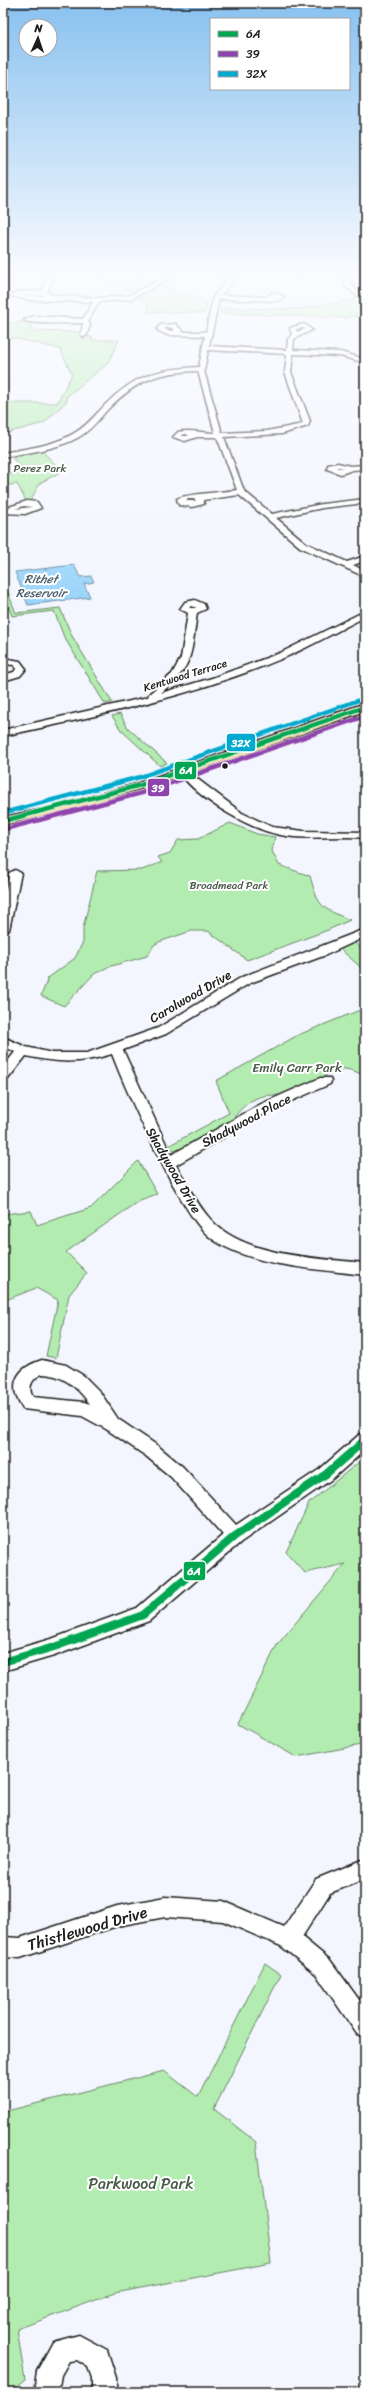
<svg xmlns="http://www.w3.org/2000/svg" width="368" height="2395" viewBox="0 0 368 2395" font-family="Sriracha,sans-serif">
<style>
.green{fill:#b3ecb0;stroke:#688466}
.water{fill:#99d4fa;stroke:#678aa1}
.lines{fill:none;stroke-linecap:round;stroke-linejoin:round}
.minor-casing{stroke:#1c1c1c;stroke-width:3}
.major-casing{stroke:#1c1c1c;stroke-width:3}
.minor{fill:#fff;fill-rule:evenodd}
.major{fill:#f9deab;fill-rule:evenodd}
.bus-1-far1-casing{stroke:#fff;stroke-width:6}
.bus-1-casing{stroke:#fff;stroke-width:10}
.bus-2-casing{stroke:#fff;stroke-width:6}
.bus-3-casing{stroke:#fff;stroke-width:6}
.bus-1-far1{stroke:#00a651;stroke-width:4.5}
.bus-1{stroke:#00a651;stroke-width:8}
.bus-2{stroke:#8e44ad;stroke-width:4.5}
.bus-3{stroke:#00a9ce;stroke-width:4.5}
.bus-dot{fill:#1c1c1c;stroke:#fff;stroke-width:1.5}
.labels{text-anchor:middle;stroke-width:4;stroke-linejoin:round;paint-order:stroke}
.far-park-label{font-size:11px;fill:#495a48;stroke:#fff}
.far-street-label{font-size:11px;fill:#1c1c1c;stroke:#fff}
.far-water-label{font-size:12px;font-style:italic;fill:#485c6a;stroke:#fff}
.street-label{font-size:13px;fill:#1c1c1c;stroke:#fff}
.park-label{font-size:13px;fill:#495a48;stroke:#fff}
.near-street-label{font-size:16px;fill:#1c1c1c;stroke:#fff}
.near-park-label{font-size:16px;fill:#495a48;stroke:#fff}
.line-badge{stroke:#fff;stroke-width:1.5}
.badge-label{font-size:11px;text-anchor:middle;font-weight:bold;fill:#fff}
</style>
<rect width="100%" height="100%" fill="#f3f6fe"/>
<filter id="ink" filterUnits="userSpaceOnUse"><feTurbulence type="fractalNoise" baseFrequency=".025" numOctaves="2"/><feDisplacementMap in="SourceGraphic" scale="8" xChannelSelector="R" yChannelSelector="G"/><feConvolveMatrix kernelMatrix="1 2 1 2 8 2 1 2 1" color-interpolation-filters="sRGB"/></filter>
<g filter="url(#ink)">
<path class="green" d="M86,273H132L152,281L134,292Z
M162,285L207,303L205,313L148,312L149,306L140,298Z
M356,299L365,306V317L349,316L348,318L220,313L221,308L300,309Z
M23,322L33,324L31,331L80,332V336L92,337L91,340H119L108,363L66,397L67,401L44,423L3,434V422L6,415L3,403H57L72,374L60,349L14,338H3V324Z
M42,451L62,471L40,483L30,501H26L17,484L3,486V476L26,471L12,458Z
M3,580L16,613L60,608L72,636L112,702L105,704L64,637L54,611L12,616L3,593Z
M120,714L128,728L167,763L160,766L121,730L112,716Z
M230,823L257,834L275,837L272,851L279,865L310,876C319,908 320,907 350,920L328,930L247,960L208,931H191L159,942L154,945L147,956L108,967L94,974L64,1006L41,996L48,978L75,958L83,942V928L97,871L142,870L162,862L158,857L170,853L178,840L198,839Z
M355,943L365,952V971L340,949Z
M365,1008V1067L361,1074C327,1058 326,1084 300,1093C286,1098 271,1092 257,1098C241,1104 234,1120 222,1131C212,1140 193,1145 181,1150H174L168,1146L229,1113L216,1081L298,1035Z
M138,1161L157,1194L140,1200L66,1252L87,1273L69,1295L56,1358L46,1356L58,1300L36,1288L3,1301V1214L31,1211L37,1225L91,1208Z
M365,1457V1756L361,1745L296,1757L238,1724L277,1645L345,1564L305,1573L286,1552L309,1503Z
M265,1963L281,1974L214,2109L256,2142L271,2263L115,2293L17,2329L25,2380L10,2392H3V2112L164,2071L198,2097Z"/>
<path class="water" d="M74,565L80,577L91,576L94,582L84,584L90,597L28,605L15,572Z"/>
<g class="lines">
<g class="minor-casing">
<path id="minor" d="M49,273H55L47,292L52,295L97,298L128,296L173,273H180L131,299L99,302L88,321L90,325L87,335L84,337L81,335L83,323C72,323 30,325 24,320L34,316L83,319L93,302L30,300L10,296L17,292L42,291ZM24,295H43L44,296Z
M216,273H224L235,279L221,295L267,297L273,292L285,297L277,301L219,299L209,346L287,350L288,339L292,335L290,328L304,324L312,330L294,339L293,350L340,352L365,359V363L340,356L293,354L291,372L310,421L308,426L282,434L224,437L244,491L272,514L322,504L365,499V503L322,508L276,518L306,543L347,562L365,556V561L353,565L365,571V577L300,547L239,495L203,500L204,504L192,507L179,505L177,499C183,494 225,492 237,490L217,437H197L185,441L173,437L178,432C189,429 203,433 215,433L198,371C157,372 137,380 108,409C99,419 91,430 79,437C56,450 29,452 3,457V453C28,448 54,446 76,432C88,425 96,414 105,405C135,375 157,369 199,367L205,336L167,335L157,330L160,325L176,324L183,332H206L213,297L228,279ZM164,328H173L174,331H168ZM303,328L305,329L297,332L296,329ZM208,350L287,354L285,372L303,424L267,431L222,433L204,371ZM186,434L189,436H181L182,435ZM188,499H194L196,501H185Z
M286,273H305L295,277Z
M342,273H348L351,285L365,297V302L346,287Z
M338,463L350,466L365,465V469L352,470L341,474L327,469L328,465ZM338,467L344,468H336Z
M27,501L37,502L41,508L25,514L3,513V509ZM24,506L32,507L15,509Z
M195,600L204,604L206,609L197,613C191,654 194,666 161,693L212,678L280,653L365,611V617C339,630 313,645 286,657C196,695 99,716 3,736V730L148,697L149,694L172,674L181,658L188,613L180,609L185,602ZM191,606L197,608H189Z
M3,658L20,661L26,669L20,676L3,681V675L14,672L16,669L14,665L3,664Z
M183,768L242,813L272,827L304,831L365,832V838C339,835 312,840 286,836C251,831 199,800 178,771Z
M15,870L21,873L9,930L3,934V903L9,873Z
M365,929V937L326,955L250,983L166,1034L123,1050L171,1155L261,1104L320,1078H330L331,1081L330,1084L271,1110L176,1165C187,1184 197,1205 212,1221C246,1257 319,1258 365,1263V1275C319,1269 255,1267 215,1241C195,1227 184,1203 172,1183C150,1141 129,1098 112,1054C79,1064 59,1063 26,1056L8,1079L3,1081V1067L15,1052L3,1046V1037L26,1047L52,1053H87L158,1028L242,977Z
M42,1360L66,1365L84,1376L100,1392L118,1419L158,1446L183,1467L236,1525L320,1469L359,1435L365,1433V1450L332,1479L241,1542L149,1621L54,1656L3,1671V1653L54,1638L137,1608L223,1535L171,1477L146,1456L106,1429L82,1416L23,1409C7,1385 16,1368 42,1360ZM42,1374C63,1374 79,1389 90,1404L84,1402L33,1397C27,1388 32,1378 42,1374Z
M365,1859V1879L330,1893L302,1937L330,1960L365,2008V2037L357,2034L316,1974L281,1946L223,1921L165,1917L117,1926L20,1958L3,1957V1937L20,1938L117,1906L165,1897L223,1901L284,1927L316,1879Z
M79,2335L107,2350L116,2378V2392H92V2378L88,2367L77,2360L69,2361L61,2375L58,2392H34L37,2371L53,2342Z"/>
</g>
<g class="major-casing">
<path id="major" d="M365,703V711C245,754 128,799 3,825V817L49,808L136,784Z"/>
</g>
<use href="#minor" class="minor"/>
<use href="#major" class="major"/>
<g class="bus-1-far1-casing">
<path id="bus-1-far1" d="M3,821L141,785L365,707"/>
</g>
<g class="bus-1-casing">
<path id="bus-1" d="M3,1662L54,1647L143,1615L235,1536L326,1474L365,1440"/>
</g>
<g class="bus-2-casing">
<path id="bus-2" d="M5,829L142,793L365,716"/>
</g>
<g class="bus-3-casing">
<path id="bus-3" d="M3,813L140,777L362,699"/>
</g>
<use href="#bus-1-far1" class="bus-1-far1"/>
<use href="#bus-1" class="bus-1"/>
<use href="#bus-2" class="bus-2"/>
<use href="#bus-3" class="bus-3"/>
</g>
</g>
<linearGradient id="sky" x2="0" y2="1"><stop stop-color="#88c1ef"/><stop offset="0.45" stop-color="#fafbff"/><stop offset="1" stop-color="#fafbff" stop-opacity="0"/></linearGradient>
<rect width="368" height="608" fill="url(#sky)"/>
<circle class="bus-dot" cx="225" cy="766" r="3.5"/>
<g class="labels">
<g class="far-park-label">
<text x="40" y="472">Perez Park</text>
<text x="229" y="889">Broadmead Park</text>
</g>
<g class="far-street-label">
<text transform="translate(185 675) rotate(-17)" y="4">Kentwood Terrace</text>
</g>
<g class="far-water-label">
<text x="41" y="583">Rithet<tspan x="41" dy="14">Reservoir</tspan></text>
</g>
<g class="street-label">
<text transform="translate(190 996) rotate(-30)" y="5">Carolwood Drive</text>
<text transform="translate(246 1120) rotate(-28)" y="5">Shadywood Place</text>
<text transform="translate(174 1170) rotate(60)" y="5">Shadywood Drive</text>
</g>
<g class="park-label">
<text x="297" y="1072">Emily Carr Park</text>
</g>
<g class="near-street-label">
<text transform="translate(87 1928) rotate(-16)" y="6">Thistlewood Drive</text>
</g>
<g class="near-park-label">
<text x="141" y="2189">Parkwood Park</text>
</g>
</g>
<g class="line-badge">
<rect x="226" y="733" width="30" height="19" rx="4" fill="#00a9ce"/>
<rect x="174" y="761" width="23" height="19" rx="4" fill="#00a651"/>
<rect x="147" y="778" width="23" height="19" rx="4" fill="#8e44ad"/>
<rect x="183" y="1561" width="23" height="20" rx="4" fill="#00a651"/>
</g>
<g class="badge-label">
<text x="241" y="747">32X</text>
<text x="186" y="774">6A</text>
<text x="158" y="792">39</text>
<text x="194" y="1575">6A</text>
</g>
<rect width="368" height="2395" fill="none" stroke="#fff" stroke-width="16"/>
<rect x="8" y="8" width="352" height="2379" fill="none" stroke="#1c1c1c" stroke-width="1.5" filter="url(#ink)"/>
<rect x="210" y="18" width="140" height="72" fill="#ffffff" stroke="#a4a4a4"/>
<rect x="218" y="31" width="20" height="6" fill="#00a651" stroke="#a4a4a4"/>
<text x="246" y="38" font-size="12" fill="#1c1c1c">6A</text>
<rect x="218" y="51" width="20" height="6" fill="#8e44ad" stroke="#a4a4a4"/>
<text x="246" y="58" font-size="12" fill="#1c1c1c">39</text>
<rect x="218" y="71" width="20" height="6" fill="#00a9ce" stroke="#a4a4a4"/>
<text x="246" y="78" font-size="12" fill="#1c1c1c">32X</text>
<g transform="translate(38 38) rotate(3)"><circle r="19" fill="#ffffff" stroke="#a4a4a4"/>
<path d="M0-3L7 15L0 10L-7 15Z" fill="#1c1c1c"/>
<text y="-6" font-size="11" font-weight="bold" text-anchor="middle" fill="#1c1c1c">N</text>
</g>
</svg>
